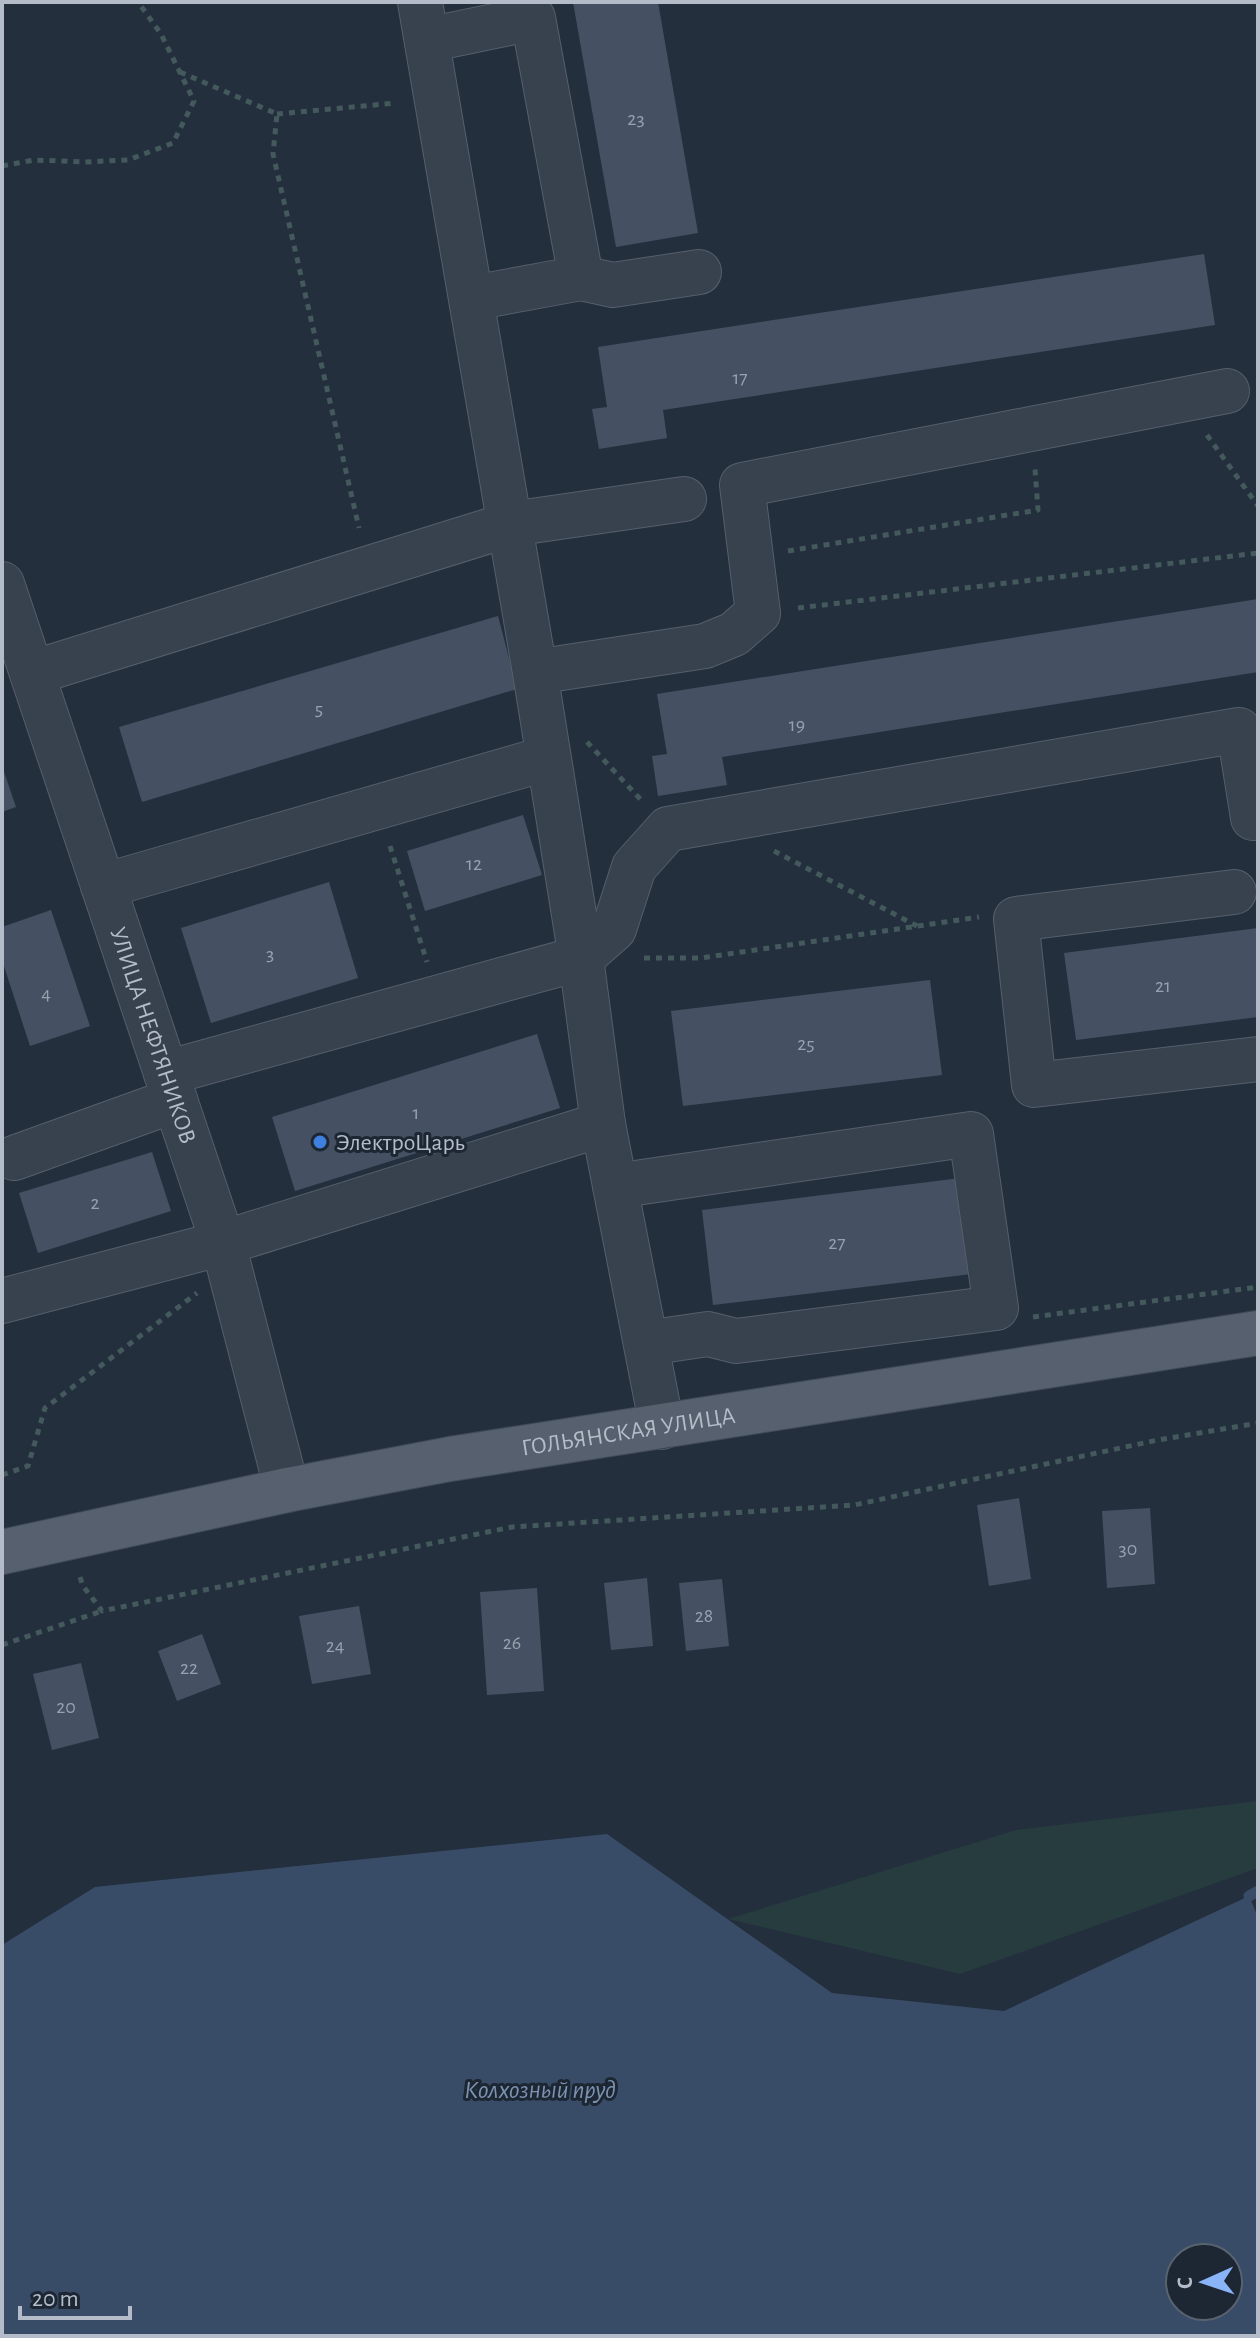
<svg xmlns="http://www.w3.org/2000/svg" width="1260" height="2338" viewBox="0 0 1260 2338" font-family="'Alegreya Sans',sans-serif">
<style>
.green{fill:#263c3f}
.water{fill:#394c67;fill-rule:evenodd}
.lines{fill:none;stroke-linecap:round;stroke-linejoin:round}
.stream{stroke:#394c67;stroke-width:11}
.building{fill:#455162}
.minor-casing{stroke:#565f6c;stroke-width:46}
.major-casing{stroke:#414a57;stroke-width:46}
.path{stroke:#44595c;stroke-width:5;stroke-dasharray:6 6;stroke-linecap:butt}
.minor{stroke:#38414e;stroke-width:44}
.major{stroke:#56606e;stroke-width:44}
.shop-dot{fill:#3f7fe0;stroke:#1d2633;stroke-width:3}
.labels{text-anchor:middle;stroke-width:6;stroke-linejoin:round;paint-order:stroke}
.number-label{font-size:20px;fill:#98a1af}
.street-label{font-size:24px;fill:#b4bcc9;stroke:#1d2633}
.poi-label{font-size:24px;fill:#b4bcc9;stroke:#1d2633;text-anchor:start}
.water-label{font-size:26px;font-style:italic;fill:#7c92b1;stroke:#1d2633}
</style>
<rect width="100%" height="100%" fill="#242f3e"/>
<path class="green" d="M1258,1801V1868L960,1974L728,1919L1016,1830Z"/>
<path class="water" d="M607,1834L832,1993L1004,2011L1249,1896L1258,1917V2336H2V1945L95,1887ZM1180,2258H1228V2306H1180Z"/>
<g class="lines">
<path class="stream" d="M1249,1896L1258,1891"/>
</g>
<path class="building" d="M573,2H658L698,233L616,247Z
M1204,254L1215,325L663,410L667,438L599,449L592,409L607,407L598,347Z
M1258,599V672L722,757L727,785L658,796L652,756L667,754L657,694Z
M498,616L517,689L142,802L119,727Z
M2,766L16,807L2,812Z
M523,815L542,875L425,911L407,851Z
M329,882L358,978L211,1023L181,928Z
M51,910L90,1026L30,1046L2,960V927Z
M1258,928V1017L1076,1040L1064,953Z
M930,980L942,1075L683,1106L671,1011Z
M537,1034L560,1108L295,1191L272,1117Z
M152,1152L171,1211L38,1253L19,1193Z
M961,1178L972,1274L713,1305L702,1210Z
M1019,1498L1031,1579L989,1586L977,1505Z
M1150,1508L1155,1584L1107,1588L1102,1511Z
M647,1578L653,1646L611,1650L604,1583Z
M722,1579L729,1646L686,1651L679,1583Z
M537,1588L544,1691L487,1695L480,1592Z
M359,1606L371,1674L312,1684L299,1616Z
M202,1634L221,1684L177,1701L158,1651Z
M81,1663L99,1738L52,1750L33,1674Z"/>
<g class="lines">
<g class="minor-casing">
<g id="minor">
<path d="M420,2L535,672L581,958L603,1124L662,1427"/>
<path d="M427,40L533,18L581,278L472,298"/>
<path d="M581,278L613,285L699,272"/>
<path id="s1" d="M2,584L223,1243L287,1490"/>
<path d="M535,672L705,646L734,634L758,613L742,485L1227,391"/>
<path d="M32,673L511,524L684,499"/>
<path d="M103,886L548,758"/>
<path d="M1234,892L1016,919L1034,1085L1258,1059"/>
<path d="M166,1073L581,958L614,929L634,867L668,829L1239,730L1253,818"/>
<path d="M14,1158L175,1100"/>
<path d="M615,1186L971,1134L996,1308L736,1341L708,1334L646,1343"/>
<path d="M2,1301L223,1243L603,1124"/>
</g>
</g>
<g class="major-casing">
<g id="major">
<path id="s2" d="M2,1552L287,1490L450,1459L1258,1333"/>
</g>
</g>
<path class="path" d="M180,72L277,114L273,154L359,528
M277,114L396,103
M2,166L34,160L84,162L128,160L173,143L194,101L161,34L138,2
M1207,435L1258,506
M788,551L1038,510L1035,469
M798,608L1258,553
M587,742L643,802
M390,846L427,962
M774,851L917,926
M644,958H701L979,917
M1033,1317L1258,1287
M2,1475L28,1466L45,1408L197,1293
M80,1577L83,1586L102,1611L512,1527L854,1505L1158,1440L1258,1423
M2,1645L102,1611"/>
<use href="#minor" class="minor"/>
<use href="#major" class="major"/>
</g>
<circle class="shop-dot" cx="320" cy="1142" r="8"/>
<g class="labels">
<g class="number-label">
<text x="636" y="125">23</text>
<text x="740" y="384">17</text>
<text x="319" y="715">5</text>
<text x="797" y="731">19</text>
<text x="474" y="870">12</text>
<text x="270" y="960">3</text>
<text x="1163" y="992">21</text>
<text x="46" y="1000">4</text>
<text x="806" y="1050">25</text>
<text x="416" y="1119">1</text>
<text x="95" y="1209">2</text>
<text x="837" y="1249">27</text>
<text x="1128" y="1555">30</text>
<text x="704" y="1622">28</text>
<text x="512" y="1649">26</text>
<text x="335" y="1652">24</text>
<text x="189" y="1674">22</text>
<text x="66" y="1713">20</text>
</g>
<g class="street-label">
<text dy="8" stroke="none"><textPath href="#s1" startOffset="476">УЛИЦА НЕФТЯНИКОВ</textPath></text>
<text dy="8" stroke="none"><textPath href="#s2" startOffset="638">ГОЛЬЯНСКАЯ УЛИЦА</textPath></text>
</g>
<g class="poi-label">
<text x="336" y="1150">ЭлектроЦарь</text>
</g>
<g class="water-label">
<text x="540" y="2098">Колхозный пруд</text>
</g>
</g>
<rect width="1260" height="2338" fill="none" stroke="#b4bcc9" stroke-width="8"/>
<g transform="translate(1204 2282) rotate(267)"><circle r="38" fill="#1d2633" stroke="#59626f" stroke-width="2"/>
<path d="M0-6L14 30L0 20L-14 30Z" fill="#8ab4f8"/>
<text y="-12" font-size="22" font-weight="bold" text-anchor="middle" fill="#b4bcc9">С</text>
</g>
<path d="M20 2306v12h110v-12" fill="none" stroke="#b4bcc9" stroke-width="4"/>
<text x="32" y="2306" font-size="24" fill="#b4bcc9" stroke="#1d2633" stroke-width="6" paint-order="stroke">20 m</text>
</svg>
